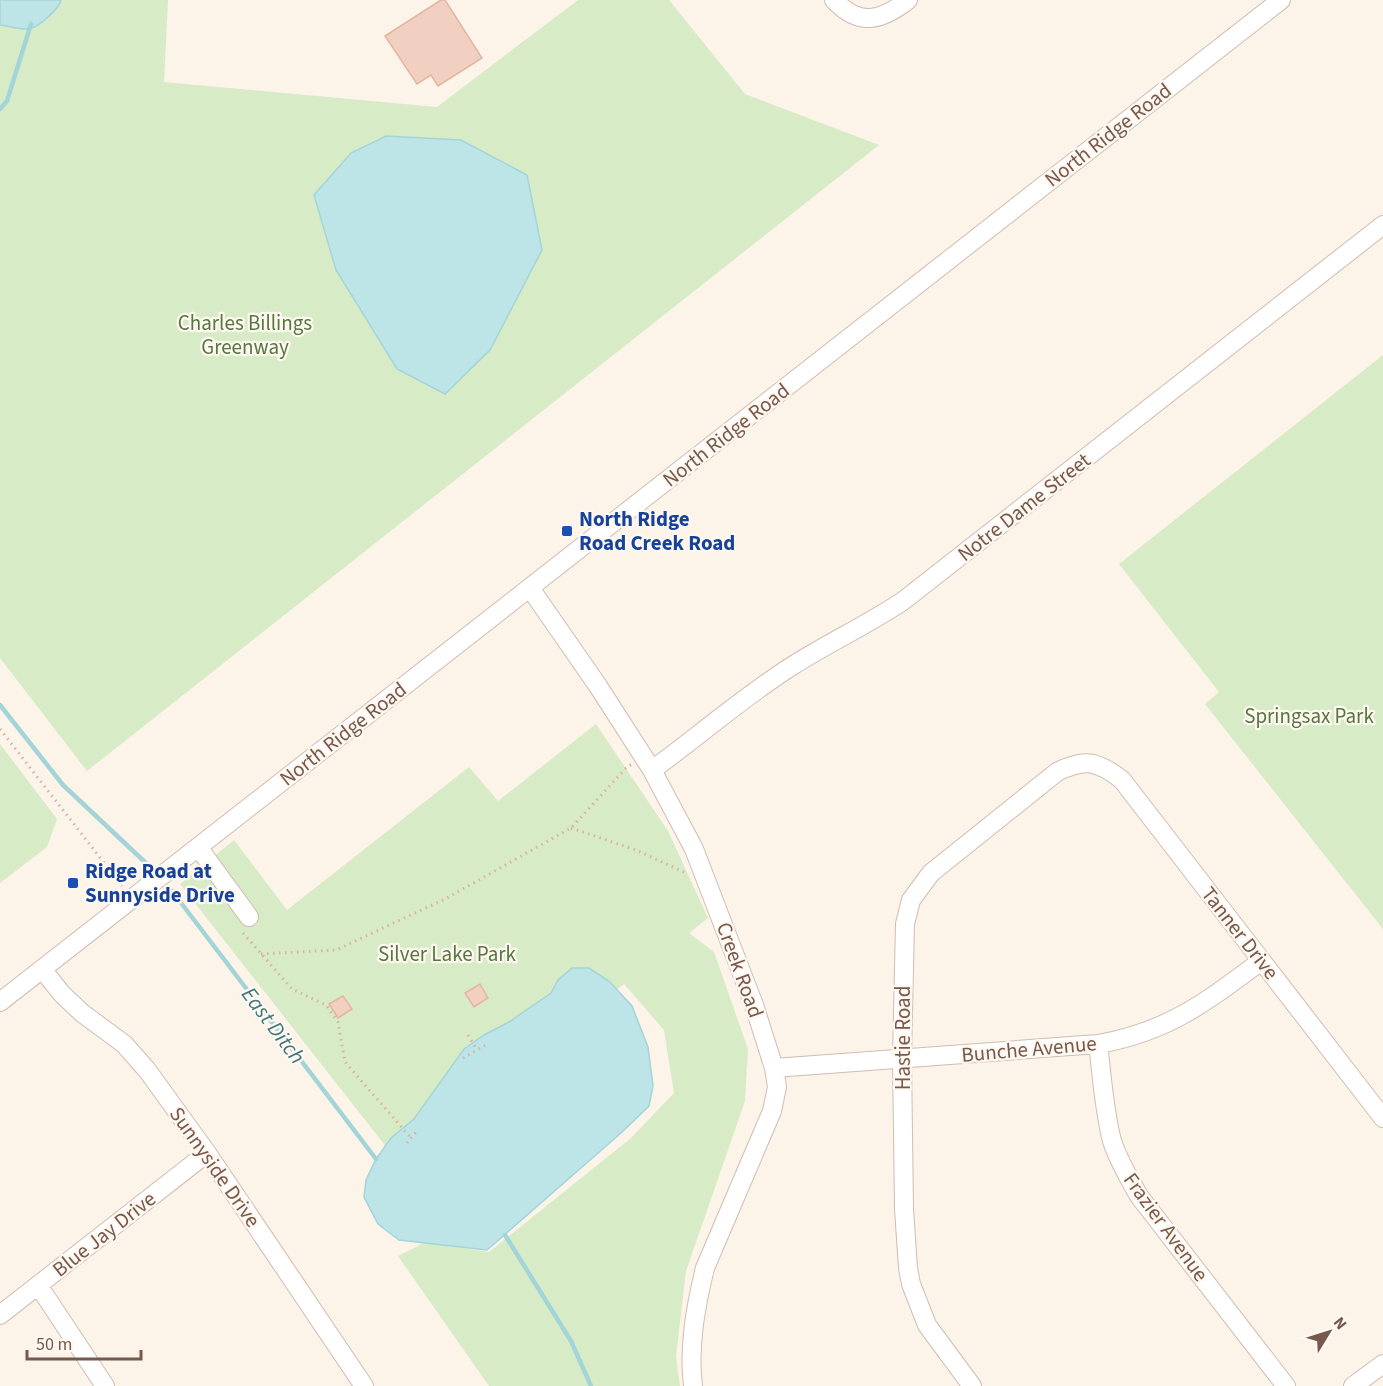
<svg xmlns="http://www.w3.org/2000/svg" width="1383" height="1386" viewBox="0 0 1383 1386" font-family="'Source Sans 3',sans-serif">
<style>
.green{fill:#d8ebc7}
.water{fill:#bde4e7;stroke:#a3d5d8;stroke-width:1.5}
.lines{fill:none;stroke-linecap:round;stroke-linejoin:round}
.stream{stroke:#a3d5d8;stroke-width:4.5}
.building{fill:#f2d0c1;stroke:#e4b5a1;stroke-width:1.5}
.minor-casing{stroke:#d1bcb1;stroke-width:20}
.path{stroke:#d7b3a3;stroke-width:3;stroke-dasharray:1.5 4.5;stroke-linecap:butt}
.minor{stroke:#fff;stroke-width:18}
.transit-dot{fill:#1a4fb4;stroke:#fff8f0;stroke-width:2}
.labels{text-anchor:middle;stroke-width:4.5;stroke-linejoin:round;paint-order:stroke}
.street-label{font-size:21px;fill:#77584c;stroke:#fff8f0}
.park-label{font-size:21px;fill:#567741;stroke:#fff8f0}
.transit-label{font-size:21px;font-weight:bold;fill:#164399;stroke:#fff8f0;text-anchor:start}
.water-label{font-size:22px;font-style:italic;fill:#40777c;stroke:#fff8f0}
</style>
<rect width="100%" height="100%" fill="#fcf3e9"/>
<path class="green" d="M0,0H168L164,82L437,107L578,0H669L745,94L879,145L87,771L0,658Z
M1383,355V929L1205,704L1219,692L1119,564Z
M596,724L668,831L708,918L689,933L714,952L748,1049L745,1101L686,1271L676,1356L680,1386H489L398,1256L426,1242L489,1252L631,1138L674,1093L664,1030L624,984L398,1162L180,884L234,840L287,910L469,767L498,801Z
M0,744L57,819L47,847L0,883Z"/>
<path class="water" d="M0,0H61C59,9 39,27 29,29C21,30 8,26 0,25Z
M386,136L461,140L527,175L542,250L490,350L445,394L397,369L336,270L314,195L351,153Z
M572,968H589L609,981L632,1006L648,1047L653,1086L649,1106L621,1133L487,1250L399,1240L378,1224L364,1197L366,1180L376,1159L391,1138L414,1119L464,1049L484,1035L509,1022L551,993L558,980Z"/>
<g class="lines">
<path class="stream" d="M0,109L7,101L31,24
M0,705L63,785L147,864
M172,891L376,1159
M505,1235L571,1341L591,1386"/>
</g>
<path class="building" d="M441,0H445L482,58L438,86L431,75L417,84L385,36Z
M480,984L488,998L474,1007L465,993Z
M343,996L352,1009L338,1018L329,1004Z"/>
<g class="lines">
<g class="minor-casing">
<path id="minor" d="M834,0C859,27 881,21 908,0
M530,588L598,686L652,770L694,849L754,1005L774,1068L777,1087L772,1111L705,1268C696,1305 688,1347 693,1386
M652,770C699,736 743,697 792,666C828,643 867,625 903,601L1383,225
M198,847L249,917
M42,969L62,994L82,1013L124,1044L147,1070L207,1153L364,1386
M0,1002L1281,0
M1098,1044C1102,1076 1104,1110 1112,1141C1118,1160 1129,1178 1139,1196L1286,1386
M774,1068L1098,1044C1168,1032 1206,1002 1261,961
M38,1285L105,1386
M0,1315L207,1153
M972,1386L927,1325L911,1284L908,1268L904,1209L902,1059L905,924L911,900L931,873L1057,772C1085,758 1098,761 1122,780L1383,1118
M1353,1386L1383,1364"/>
</g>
<path class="path" d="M0,729L122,886
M571,828L636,850L686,873
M243,933L292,989L326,1005L338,1022L345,1062L411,1138
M261,954L336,950L445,899L571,828L626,768L632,764
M468,1035L477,1050
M463,1058L489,1043
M407,1143L416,1132"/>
<use href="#minor" class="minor"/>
</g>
<g class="transit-dot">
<rect x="561" y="525" width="12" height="12" rx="3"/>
<rect x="67" y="877" width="12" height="12" rx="3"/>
</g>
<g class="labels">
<g class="street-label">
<text transform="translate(1108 135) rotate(-38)" y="7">North Ridge Road</text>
<text transform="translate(726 435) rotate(-38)" y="7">North Ridge Road</text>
<text transform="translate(1024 507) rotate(-38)" y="7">Notre Dame Street</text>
<text transform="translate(343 734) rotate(-38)" y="7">North Ridge Road</text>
<text transform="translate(1240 933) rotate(52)" y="7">Tanner Drive</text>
<text transform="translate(740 970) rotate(70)" y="7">Creek Road</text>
<text transform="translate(903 1038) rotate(-90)" y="7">Hastie Road</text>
<text transform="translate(1029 1049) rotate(-5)" y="7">Bunche Avenue</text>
<text transform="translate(215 1167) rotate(55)" y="7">Sunnyside Drive</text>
<text transform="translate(1166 1227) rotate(54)" y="7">Frazier Avenue</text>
<text transform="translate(104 1234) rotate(-38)" y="7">Blue Jay Drive</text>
</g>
<g class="park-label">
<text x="245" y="330">Charles Billings<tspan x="245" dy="24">Greenway</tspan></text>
<text x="1309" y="723">Springsax Park</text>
<text x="447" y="961">Silver Lake Park</text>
</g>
<g class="transit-label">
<text x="579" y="526">North Ridge<tspan x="579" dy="24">Road Creek Road</tspan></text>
<text x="85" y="878">Ridge Road at<tspan x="85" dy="24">Sunnyside Drive</tspan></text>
</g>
<g class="water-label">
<text transform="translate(274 1025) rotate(53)" y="8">East Ditch</text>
</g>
</g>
<g transform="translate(1329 1332) rotate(52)" stroke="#fff8f0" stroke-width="4.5" paint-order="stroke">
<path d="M0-4.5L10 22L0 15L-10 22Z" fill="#77584c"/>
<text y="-9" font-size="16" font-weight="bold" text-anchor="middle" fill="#77584c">N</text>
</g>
<path d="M27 1350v9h114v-9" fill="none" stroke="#77584c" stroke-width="3"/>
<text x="36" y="1350" font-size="18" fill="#77584c" stroke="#fff8f0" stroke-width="4.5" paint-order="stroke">50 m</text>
</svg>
